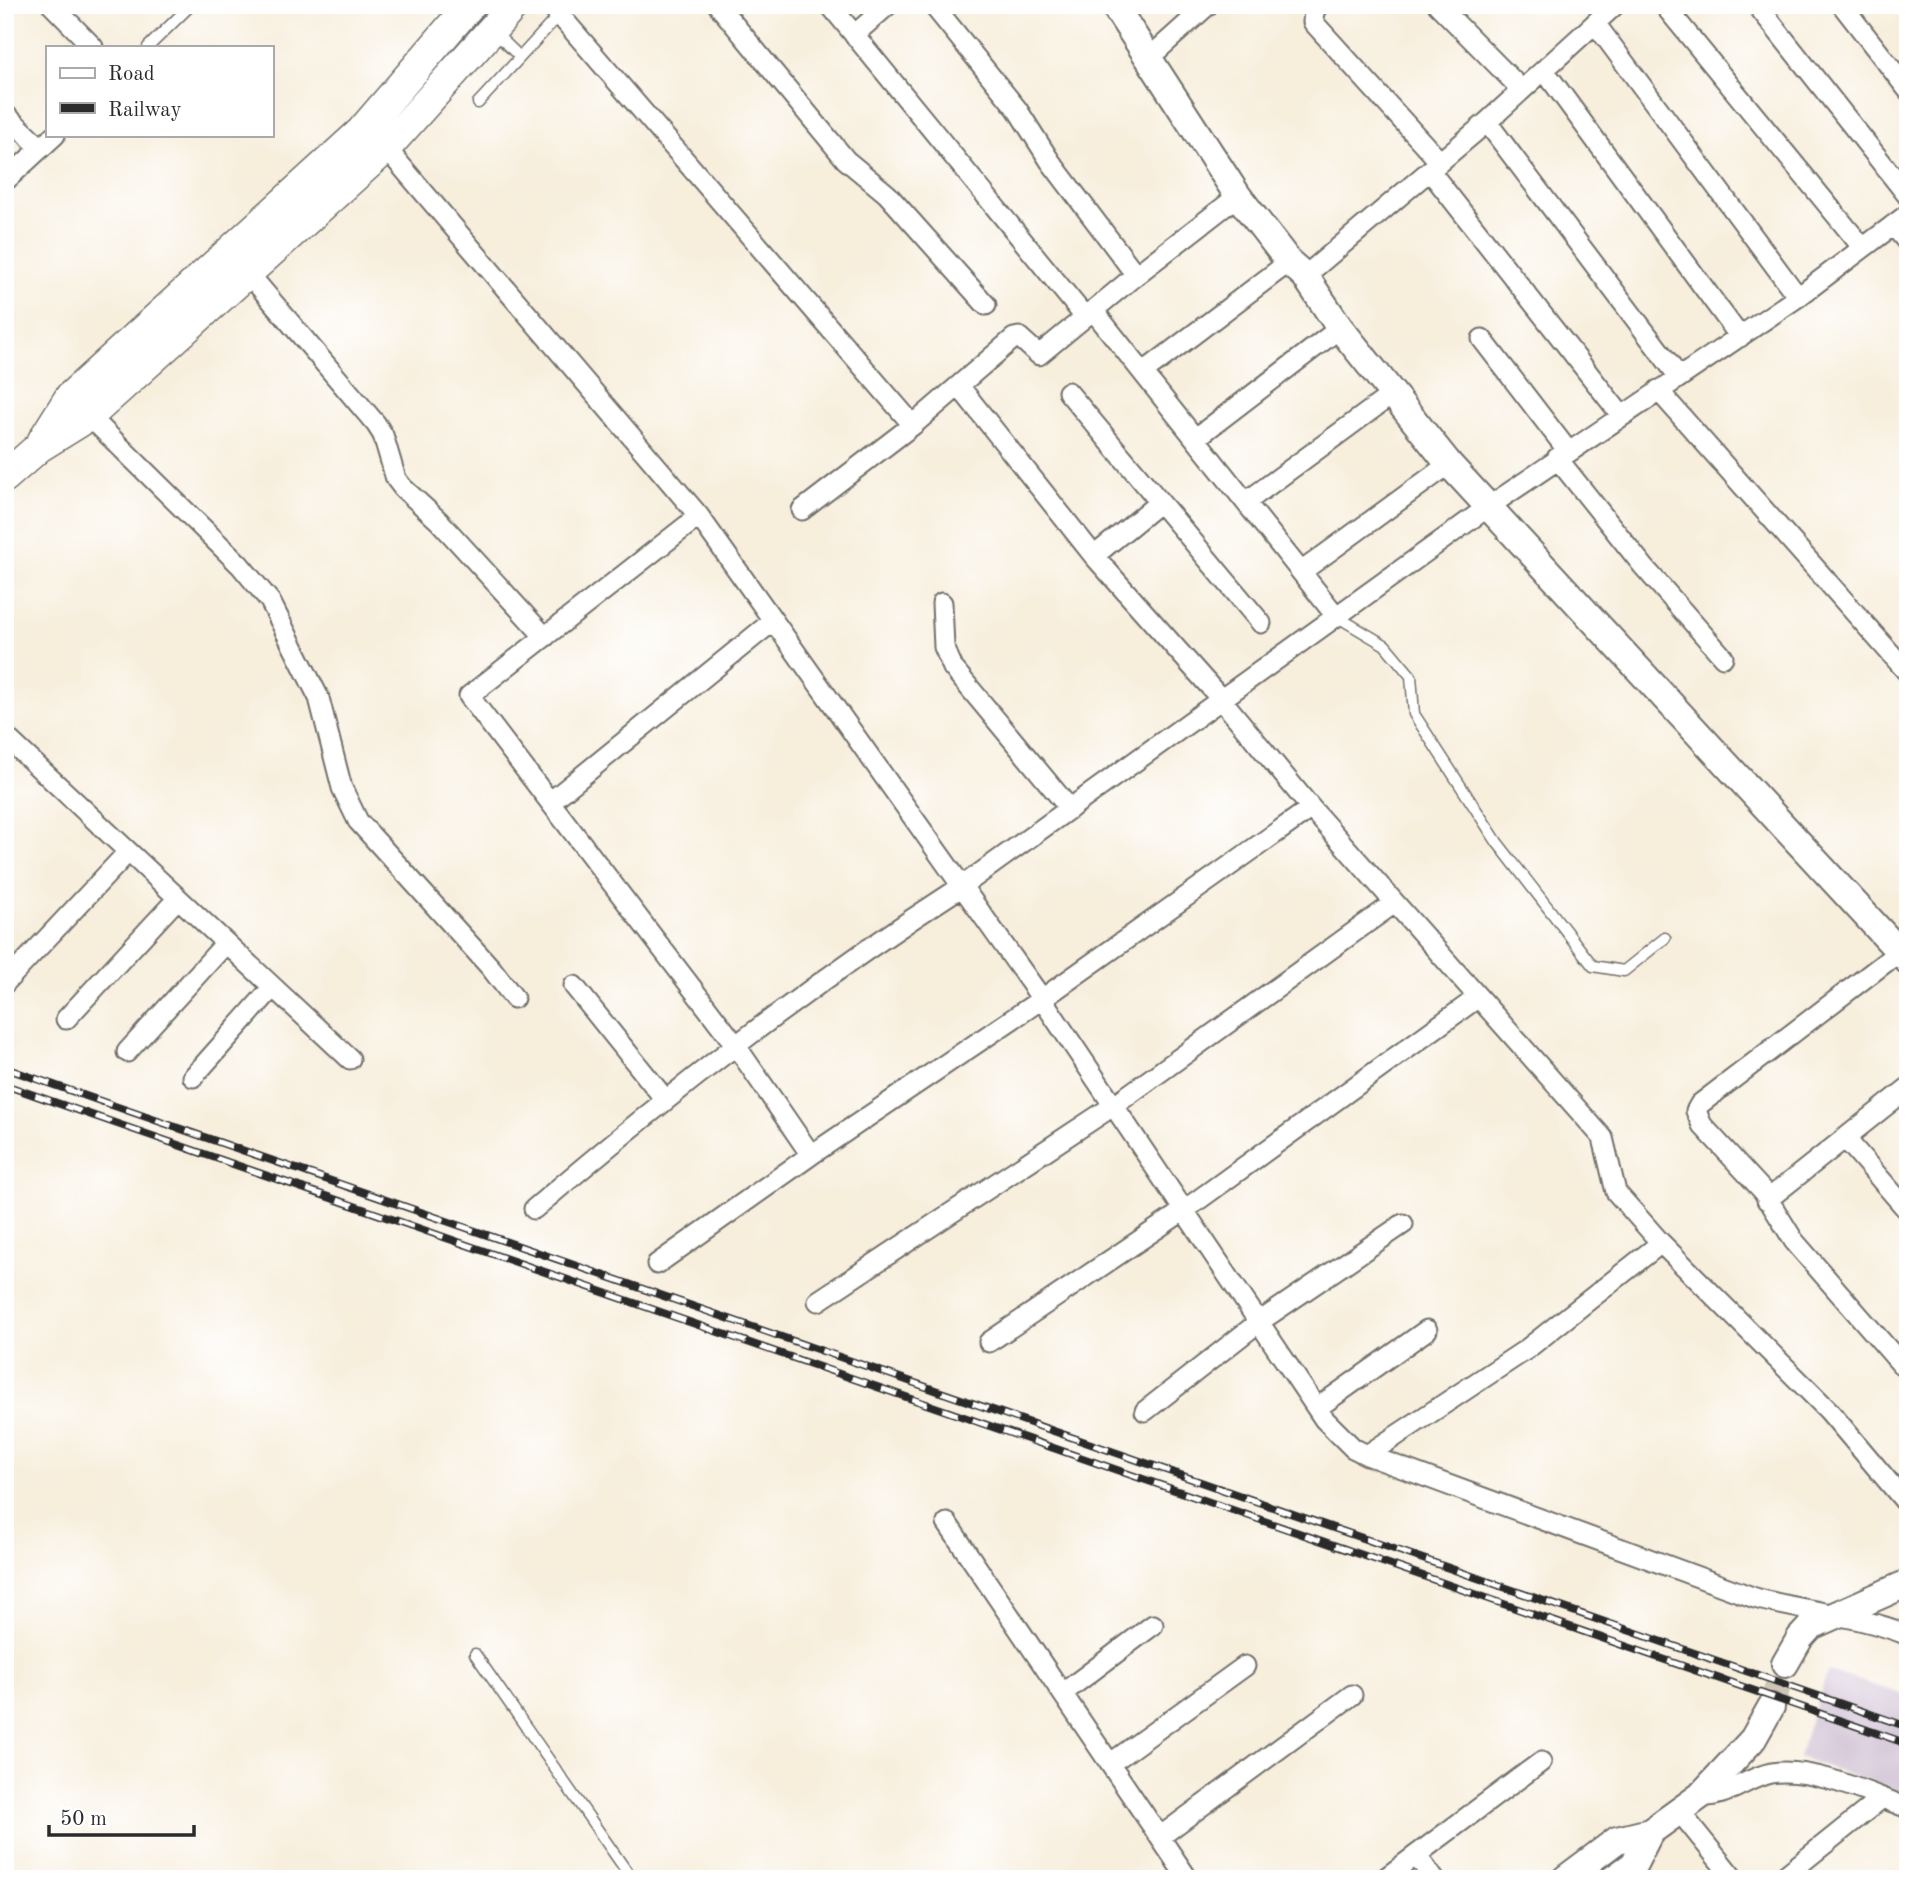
<svg xmlns="http://www.w3.org/2000/svg" width="1913" height="1884" viewBox="0 0 1913 1884" font-family="'Old Standard TT',serif">
<style>
.industrial{fill:#cebed1}
.lines{fill:none;stroke-linecap:round;stroke-linejoin:round}
.secondary-tunnel{stroke:#cec7b9;stroke-width:26;stroke-dasharray:26 13;stroke-linecap:butt}
.lane-casing{stroke:#726f69;stroke-width:13}
.street-casing{stroke:#726f69;stroke-width:23}
.secondary-casing{stroke:#726f69;stroke-width:30}
.primary-casing{stroke:#726f69;stroke-width:33}
.lane{stroke:#fff;stroke-width:10}
.street{stroke:#fff;stroke-width:19}
.secondary{stroke:#fff;stroke-width:26}
.primary{stroke:#fff;stroke-width:30}
.rail-casing{stroke:#2b2b2b;stroke-width:8}
.rail{stroke:#fff;stroke-width:5;stroke-dasharray:16;stroke-linecap:butt}
</style>
<rect width="100%" height="100%" fill="#fff"/>
<filter id="ink" filterUnits="userSpaceOnUse"><feTurbulence type="fractalNoise" baseFrequency=".0143" numOctaves="2"/><feDisplacementMap in="SourceGraphic" scale="14" xChannelSelector="R" yChannelSelector="G"/><feConvolveMatrix kernelMatrix="1 2 1 2 8 2 1 2 1" color-interpolation-filters="sRGB"/></filter>
<filter id="wash" filterUnits="userSpaceOnUse"><feTurbulence type="fractalNoise" baseFrequency=".00686" numOctaves="4" result="noise"/><feDisplacementMap in="SourceGraphic" scale="28" xChannelSelector="R" yChannelSelector="G"/><feGaussianBlur stdDeviation="1.57" result="paint"/><feColorMatrix in="noise" values="0 0 0 0 0 0 0 0 0 0 0 0 0 0 0 0 0 1.4 0 .05"/><feComposite in="paint" operator="in"/></filter>
<g filter="url(#wash)">
<rect width="100%" height="100%" fill="#f7eedc"/>
<path class="industrial" d="M1828,1671L1908,1696V1794L1798,1757Z"/>
</g>
<g filter="url(#ink)">
<g class="lines">
<path class="secondary-tunnel" d="M1771,1707L1785,1664"/>
<g class="lane-casing">
<path id="lane" d="M493,31L520,57
M148,47L191,5
M478,103L559,15
M1336,616L1385,645L1411,676L1414,714L1497,842L1593,966L1624,971L1665,938
M475,1654L632,1879"/>
</g>
<g class="street-casing">
<path id="street" d="M52,5L93,47
M551,5L913,425L1014,338L1019,337L1039,355L1136,275L1050,161L1017,109L933,5
M718,5L846,160L887,194L986,305
M830,5L1085,317
M1319,5L1314,11L1313,22L1440,162
M1438,5L1522,90
M1664,5L1863,248
M1757,5L1908,196
M1842,5L1908,90
M1595,23L1798,297
M854,35L888,5
M1149,58L1208,5
M1544,70L1740,337
M5,114L41,148
M1487,122L1679,377
M386,148L699,516L1042,999L1324,1419L1353,1448L1367,1455L1755,1598C1806,1612 1859,1615 1908,1635
M1430,171L1621,415
M5,181L55,135
M1893,225L1908,243
M248,273L376,424L383,435L396,479L403,488L439,521L545,637
M1136,275L1238,196
M1305,276L1487,122L1615,5
M1093,310L1336,616
M1482,339L1568,451
M1144,372L1289,262
M959,386L1094,556L1221,699L1311,808
M1658,390L1908,673
M1068,392L1261,623
M83,410L240,565L270,601L319,698L342,788L358,821L491,968L514,998
M1196,438L1340,328
M1557,458L1644,567L1723,657
M1246,502L1394,393
M802,510L913,425
M699,516L469,696L734,1043L811,1155L1042,999L1311,808L1603,1138L1616,1192L1661,1243L1828,1410L1908,1505
M1094,556L1160,502
M1301,572L1449,464
M942,603L944,647L953,668L1070,809
M5,736L350,1059
M550,802L773,621
M1899,952L1700,1104L1696,1111L1702,1125L1763,1191L1794,1241L1901,1364L1908,1361
M5,983L128,852
M574,986L664,1098
M66,1019L178,898
M127,1052L226,943
M193,1077L273,987
M1845,1138L1908,1211
M1767,1200L1908,1088
M534,1209C673,1091 807,986 961,887L1488,507L1798,297L1908,214
M657,1264L811,1155
M818,1301L1113,1106L1393,904
M989,1342L1183,1211L1477,998
M1317,1408L1427,1330
M1145,1411L1259,1322L1403,1224
M1367,1455L1527,1349L1661,1243
M947,1523L1188,1879
M1063,1693L1153,1625
M1111,1763L1245,1666
M1700,1796C1727,1798 1746,1778 1771,1773C1812,1766 1870,1794 1908,1808
M1680,1812L1734,1879
M1161,1836L1352,1695
M1416,1855L1434,1879
M1384,1879L1541,1762
M1781,1879L1882,1798"/>
</g>
<g class="secondary-casing">
<path id="secondary" d="M1114,5L1238,196L1289,262L1305,276L1340,328L1449,464L1908,961
M1785,1664L1800,1638L1811,1626L1908,1583
M1565,1879L1617,1840L1650,1832L1700,1796L1753,1739L1771,1707
M1613,1879L1634,1864L1650,1832"/>
</g>
<g class="primary-casing">
<path id="primary" d="M43,440L70,397L361,132L470,5
M5,477L39,447L89,416L386,148L514,5"/>
</g>
<use href="#lane" class="lane"/>
<use href="#street" class="street"/>
<use href="#secondary" class="secondary"/>
<use href="#primary" class="primary"/>
<g class="rail-casing">
<path id="rail" d="M5,1068L1908,1727
M5,1085L1908,1744"/>
</g>
<use href="#rail" class="rail"/>
</g>
</g>
<rect width="1913" height="1884" fill="none" stroke="#fff" stroke-width="28"/>
<rect x="46" y="46" width="228" height="91" fill="#ffffff" stroke="#aaaaaa" stroke-width="2"/>
<rect x="60" y="68" width="35" height="10" fill="#ffffff" stroke="#aaaaaa" stroke-width="2"/>
<text x="108" y="80" font-size="21" fill="#2b2b2b">Road</text>
<rect x="60" y="103" width="35" height="10" fill="#2b2b2b" stroke="#aaaaaa" stroke-width="2"/>
<text x="108" y="116" font-size="21" fill="#2b2b2b">Railway</text>
<path d="M49 1825v10h145v-10" fill="none" stroke="#2b2b2b" stroke-width="3.5"/>
<text x="60" y="1825" font-size="21" fill="#2b2b2b" stroke="#ffffff" stroke-width="5" paint-order="stroke">50 m</text>
</svg>
